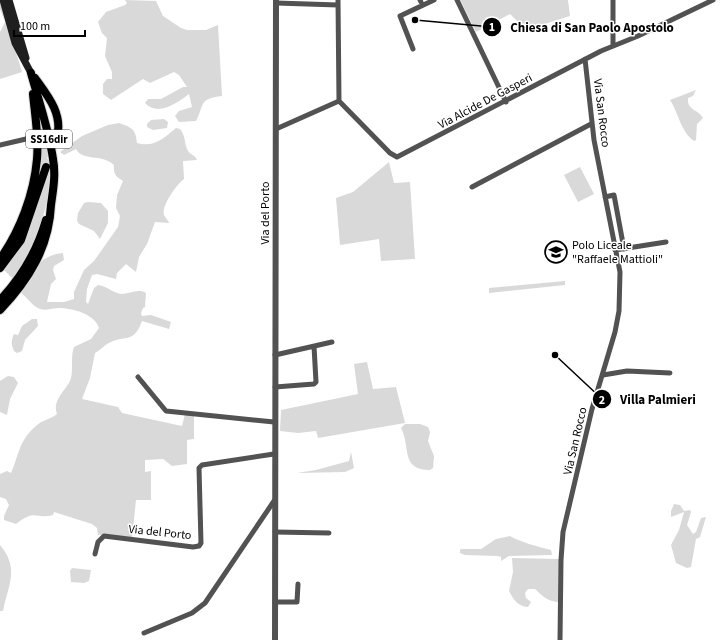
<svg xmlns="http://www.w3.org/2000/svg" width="723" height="640" viewBox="0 0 723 640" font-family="'Source Sans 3',sans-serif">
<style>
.green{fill:#d9d9d9}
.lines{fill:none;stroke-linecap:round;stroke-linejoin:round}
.primary-tunnel{stroke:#d9d9d9;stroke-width:8;stroke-dasharray:8 4;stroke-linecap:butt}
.primary-casing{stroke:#dbdbdb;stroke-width:10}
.minor{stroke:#525252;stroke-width:5}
.tertiary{stroke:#525252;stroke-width:6}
.secondary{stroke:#1f1f1f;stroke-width:7}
.primary{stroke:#000;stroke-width:8}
.labels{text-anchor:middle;stroke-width:3;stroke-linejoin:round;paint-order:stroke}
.shield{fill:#fff;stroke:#4c4c4c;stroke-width:1}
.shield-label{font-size:11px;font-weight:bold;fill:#000}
.street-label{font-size:12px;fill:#000;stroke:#fff}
.poi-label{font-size:12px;fill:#000;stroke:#fff;text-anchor:start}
.leader{fill:none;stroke:#000;stroke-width:1.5}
.callout-dot{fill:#000;stroke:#fff;stroke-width:1.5}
.mark-label{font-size:12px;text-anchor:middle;font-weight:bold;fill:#fff}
.callout-label{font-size:13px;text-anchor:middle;font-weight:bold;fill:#000;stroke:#fff;stroke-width:3;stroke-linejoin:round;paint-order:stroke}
</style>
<rect width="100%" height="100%" fill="#fff"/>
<path class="green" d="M0,0L22,72L0,79V32L5,22L0,9Z
M125,0L156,1L163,16L181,28L187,30H206L218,25L222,96C198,99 205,104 196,121L179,122L175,116L179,111L192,107L189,94C177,103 158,117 145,103L148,99H161L183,87H187L179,75L174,72L150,83L143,79L111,100L103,94V84L107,79H112V72L105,56L107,38L102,33L98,22L106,12L125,5L127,3Z
M460,0H568L570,16L526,30L510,14L476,32Z
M696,90L693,96L688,98C687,111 698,109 703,118L697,124L696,140L694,141C681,132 678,112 670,100Z
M38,116L41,117L49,151L45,166L31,194Z
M164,119L168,122L167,128L153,130L147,127V124L151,120Z
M119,123C131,127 136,129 137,143C154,148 164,138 176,128L180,129C186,136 184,144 188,151C191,155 195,155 197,160L183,161L184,179C177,184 161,206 164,215C165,217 168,220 169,223L155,222L147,244L139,257L136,272L126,264L117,273L116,279L97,274L92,275L87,289L86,302L88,304L94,288L98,285C107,286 113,293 121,294C130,294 138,288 146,293L145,307L143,308L141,313L142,316L151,315L171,322L169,329L142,321C134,343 127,335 111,342C105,344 101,350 95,353L90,378L82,399L118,407L122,413L182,426L185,414L194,415V439L187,440V464L172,466L163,459L145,460V472L151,471V500H136L132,539L108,534L98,535L97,528L92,524L54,512L53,515C34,520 37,508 16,524L4,520V516L9,505L6,499L0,497V474L7,471L11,473C19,455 19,440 36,426C42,420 51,419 57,414C52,401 64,392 70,381C74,372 70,357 74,347L91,339L99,328C95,314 72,308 59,308C52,308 47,311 40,309C32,306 26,296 19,291C31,273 39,255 63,253L64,260L54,266L53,270L56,279L51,284L47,302H64L74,299V292L84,270L94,261L118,227L120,216L116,208L117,195L123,181C116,177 113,174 114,165C101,153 83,162 76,149L64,155L60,152L82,136L108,125Z
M389,162L394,183L410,182L415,259L381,261L379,239L340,245L336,198L353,192Z
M50,166L48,197L37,241L14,280L3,269L18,252L23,241Z
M580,167L594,194L578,202L564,175Z
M88,202L101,203L108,211V223L100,239L94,231L79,224L77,221L78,213L84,203Z
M565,281V285L489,293V288Z
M32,319H37L38,326L25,340L22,351L17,353L14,351C11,345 11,340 14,334L18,335L22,326Z
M367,362L373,389L396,387L405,423L318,438L316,431L298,433L280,431L281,410L358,394L354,364Z
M8,376L14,377L18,383L10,399L7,415L0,412V381Z
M405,424H420L428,427L430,432L428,441L434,456L433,468L430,470C400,470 411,447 401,428Z
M351,452L354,468L345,472L297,473L316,470L349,461Z
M674,504L680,505L684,511L690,510L691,512L687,525L693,534L696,532L701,518L706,517L700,537L696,539L691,567L687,568L676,563L671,545L679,530L684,512L671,517V511Z
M510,536C520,542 539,547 551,550L552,555L509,556L501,561V557L498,556L465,555L460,553V550L461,549H481L496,539Z
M0,545C20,569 8,585 3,611H0Z
M512,558L559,559V602C549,602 542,596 535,589H528L525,593L526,598L531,602L528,607C517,606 514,600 509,591L513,572Z
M72,568L91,570L89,581L84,583L71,582L70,571Z"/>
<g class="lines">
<path class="primary-tunnel" d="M46,167L57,137"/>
<g class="primary-casing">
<path id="primary" d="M35,78C48,96 63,114 57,137
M0,259C20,231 34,194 37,159C39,137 35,115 33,94
M0,268L21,240L46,167
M0,300C22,277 37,251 46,220
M0,310C29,280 49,247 51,205C53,190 56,175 53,159C49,130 39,102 31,73"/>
</g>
<path class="minor" d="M420,0L421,2
M457,0L506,102
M276,3L338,5
M613,45V0
M413,49L400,16L434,0
M339,101L390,153L397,157L601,51L638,36L713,0
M276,129L339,101L338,0
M0,145L26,139L37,131
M472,187L591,124
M605,197L614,195L624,249
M615,250L666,242
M275,355L332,342
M603,375L627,371L670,373
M138,377L166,411L274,422
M275,387L314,384L316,382L314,346
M275,532L329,533
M95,554L98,542L104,536L193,547L199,546L201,543L199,468L202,465L274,454
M275,602H297L298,584
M144,633L192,613L205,603L274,501
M560,640L561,560L563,532L592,409L615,332L619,311L620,272L594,140L585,59"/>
<path class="tertiary" d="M275,640L276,0"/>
<path class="secondary" d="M3,0L15,43L31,73
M9,0L26,58"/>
<use href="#primary" class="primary"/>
</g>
<defs>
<g id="school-ring" transform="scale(1.15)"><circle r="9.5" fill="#fff" stroke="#000" stroke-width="1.5"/><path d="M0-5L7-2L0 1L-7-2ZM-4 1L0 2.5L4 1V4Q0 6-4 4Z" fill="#000"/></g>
</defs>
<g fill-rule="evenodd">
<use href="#school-ring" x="556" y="252"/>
</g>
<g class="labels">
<rect class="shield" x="26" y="130" width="46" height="18" rx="3"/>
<g class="shield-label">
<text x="49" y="143">SS16dir</text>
</g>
<g class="street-label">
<text transform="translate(485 101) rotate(-28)" y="4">Via Alcide De Gasperi</text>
<text transform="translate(602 113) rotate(83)" y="4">Via San Rocco</text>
<text transform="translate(265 213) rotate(-90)" y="4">Via del Porto</text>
<text transform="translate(575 441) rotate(-77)" y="4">Via San Rocco</text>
<text transform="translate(160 532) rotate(6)" y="4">Via del Porto</text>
</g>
<g class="poi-label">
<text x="572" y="249">Polo Liceale<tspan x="572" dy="14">"Raffaele Mattioli"</tspan></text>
</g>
</g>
<path class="leader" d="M415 20L492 27M555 355L602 399"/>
<g class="callout-dot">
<circle cx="415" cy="20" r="4"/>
<circle cx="555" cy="355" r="4"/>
<circle cx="492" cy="27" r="10"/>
<circle cx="602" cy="399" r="10"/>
</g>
<g class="mark-label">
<text x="492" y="31">1</text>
<text x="602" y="404">2</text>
</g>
<g class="callout-label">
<text x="592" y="32">Chiesa di San Paolo Apostolo</text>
<text x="658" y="404">Villa Palmieri</text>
</g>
<path d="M14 30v6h71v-6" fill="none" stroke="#000000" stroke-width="2"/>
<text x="20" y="30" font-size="12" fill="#000000" stroke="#ffffff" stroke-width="3" paint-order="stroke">100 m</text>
</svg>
